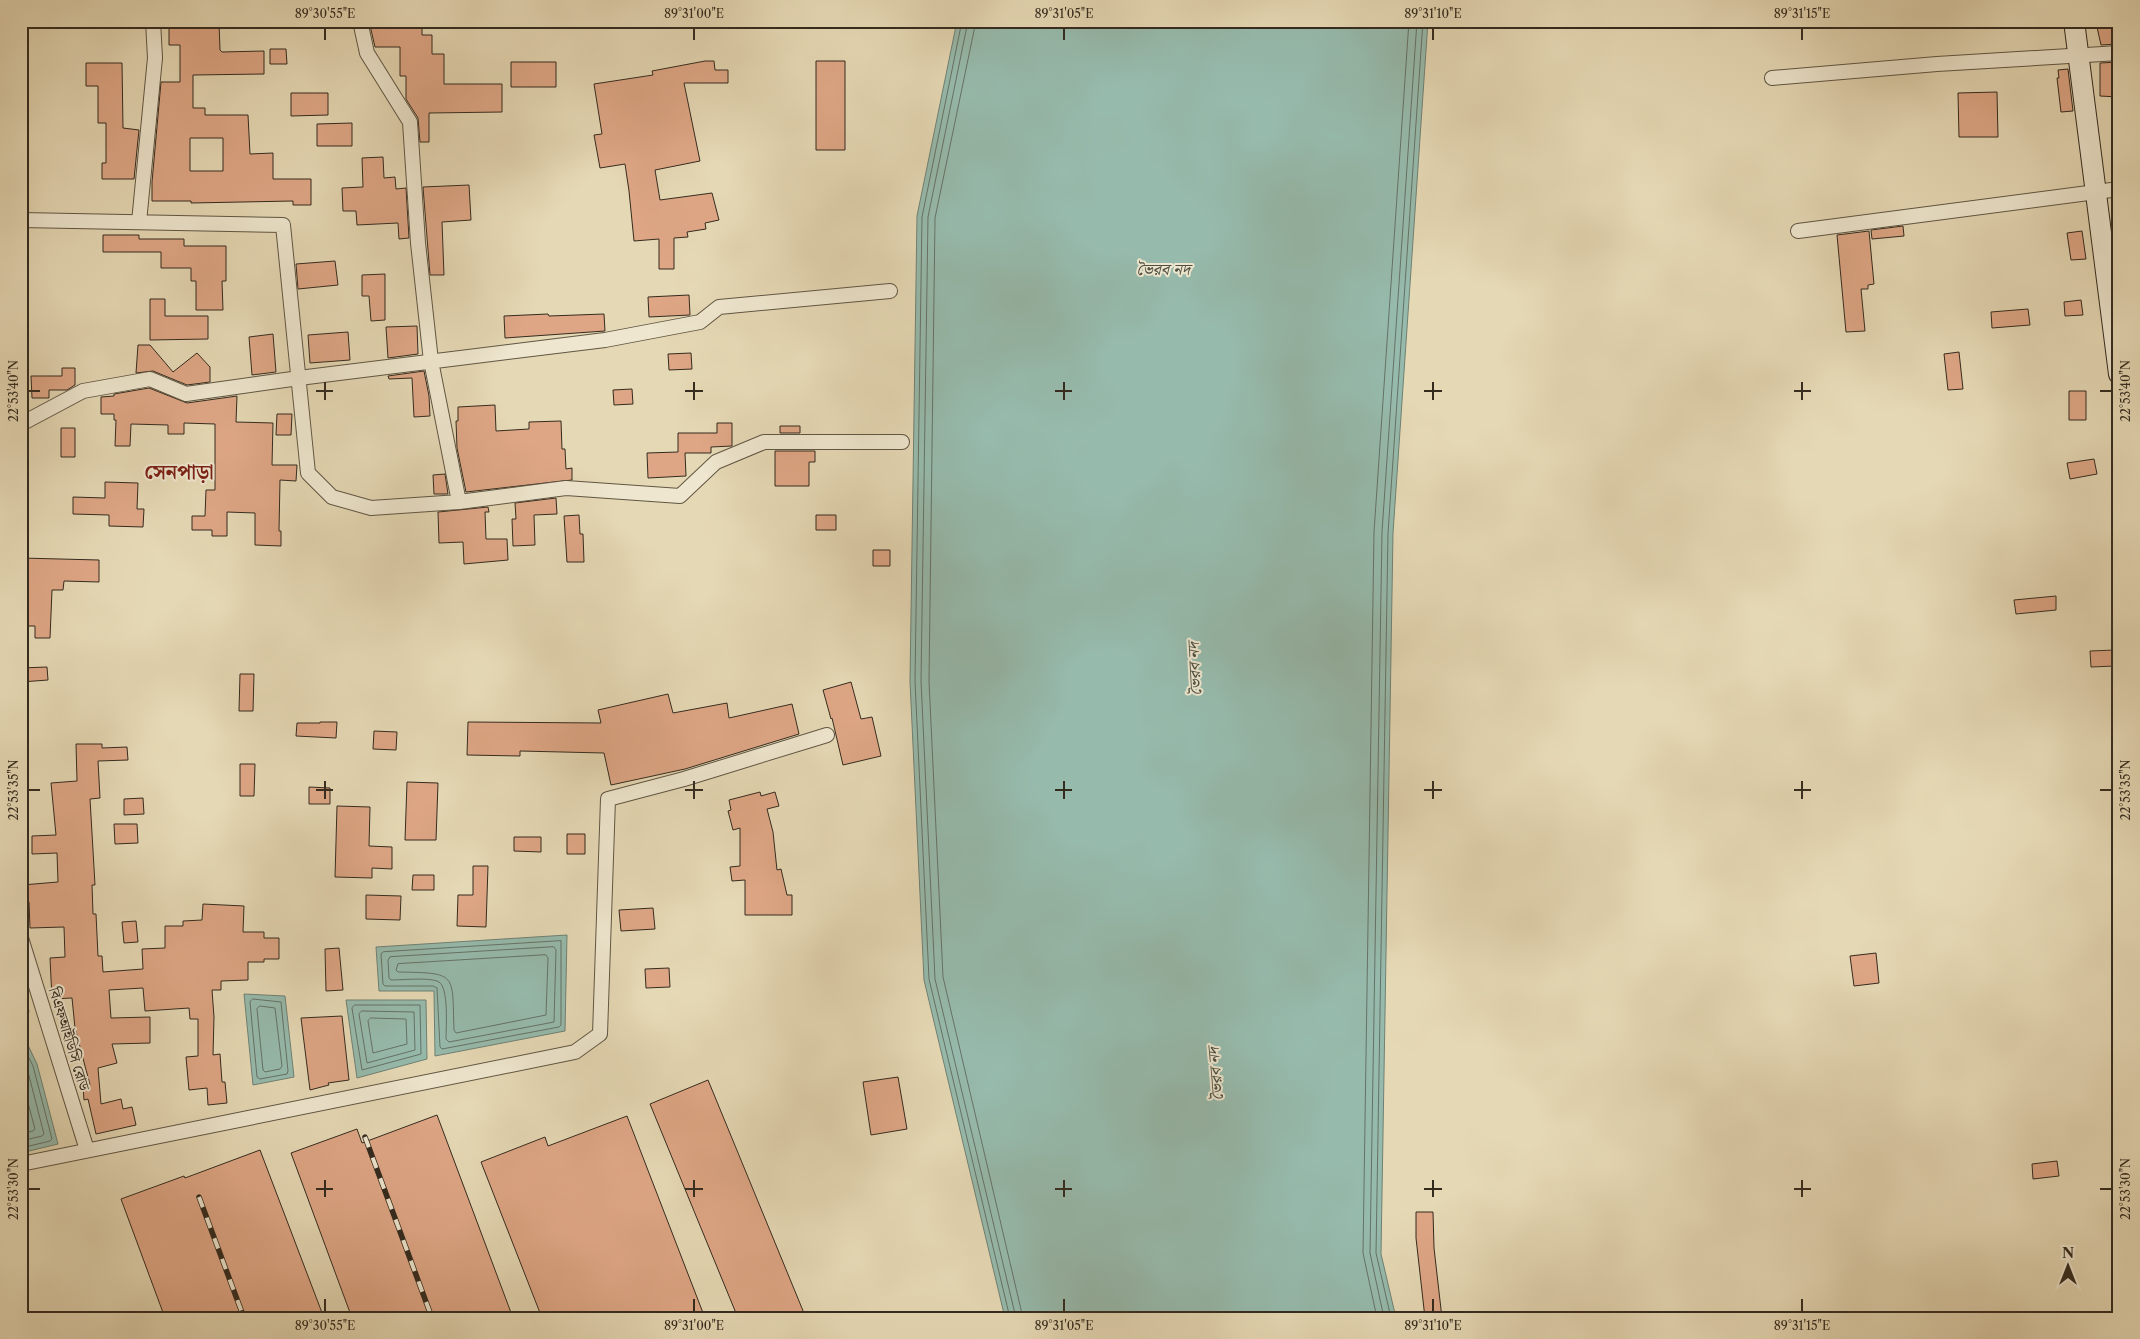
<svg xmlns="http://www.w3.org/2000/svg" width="2140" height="1339" viewBox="0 0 2140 1339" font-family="'Libre Caslon Text','Noto Serif Bengali',serif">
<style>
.water{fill:#96baac;stroke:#6f8174}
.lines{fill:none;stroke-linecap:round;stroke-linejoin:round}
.shore{stroke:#657266;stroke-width:1}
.building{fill:#dea685;stroke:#342b1f;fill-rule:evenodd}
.street-casing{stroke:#605644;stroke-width:16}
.secondary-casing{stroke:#342b1f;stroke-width:22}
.street{stroke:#eee6ce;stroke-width:14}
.secondary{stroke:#eee6ce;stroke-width:20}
.rail-casing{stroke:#342b1f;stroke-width:5.5}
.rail{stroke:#eee6ce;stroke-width:4;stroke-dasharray:11;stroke-linecap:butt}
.ticks{fill:none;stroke:#342b1f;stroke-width:2}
.labels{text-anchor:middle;stroke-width:4;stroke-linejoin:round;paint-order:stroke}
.street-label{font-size:15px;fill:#342b1f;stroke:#eee6ce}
.water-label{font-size:16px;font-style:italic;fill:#4c4f42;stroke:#eee6ce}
.district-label{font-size:20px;font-weight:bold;fill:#7a1f14;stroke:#eee6ce}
.neatline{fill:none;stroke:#342b1f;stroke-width:2}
.ticks-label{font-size:12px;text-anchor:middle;fill:#342b1f}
</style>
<rect width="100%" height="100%" fill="#e5d8b4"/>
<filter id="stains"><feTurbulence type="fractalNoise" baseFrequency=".004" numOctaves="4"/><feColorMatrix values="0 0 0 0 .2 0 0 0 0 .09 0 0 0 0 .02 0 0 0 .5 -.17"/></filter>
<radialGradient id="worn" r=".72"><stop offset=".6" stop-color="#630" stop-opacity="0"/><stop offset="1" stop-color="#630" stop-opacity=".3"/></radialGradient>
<path class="water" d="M957,21H1428L1393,533L1381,1254L1396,1318H1005L924,980L910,681L917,216Z
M567,935L565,1031L435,1056L434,991H379L376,947Z
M244,994L285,996L294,1077L253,1085Z
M346,1000H426L427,1059L357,1078Z
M21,1002L29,1010L25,1039L37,1064L58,1144L21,1153Z"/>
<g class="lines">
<path class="shore" d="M962,21L922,217L915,681L929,979L1010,1318
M968,21L928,217L921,681L935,979L1016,1318
M976,21L935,218L929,681L943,977L1023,1318
M561,941V1025L559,1027L442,1049L440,1047L437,988L433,986H385L383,984L381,954L383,952Z
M554,947L556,950L554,1022L449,1042L446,1039C446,1028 449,988 439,982C431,977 402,980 391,980L389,978L388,960L390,957Z
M546,955L548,958L546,1015L456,1033L454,1030C452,973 458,973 398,972L396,970L398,964Z
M253,999L281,1002L288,1071L287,1074L260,1079L257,1077L250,1002Z
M355,1005H420L421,1054L362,1070L352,1008Z
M260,1006L275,1008L282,1066L280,1069L265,1072L263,1070L257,1009Z
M362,1011L414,1012L415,1050L367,1063L359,1014Z
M371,1018L406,1019L407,1044L373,1053L368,1021Z
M21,1042L33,1066L52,1139L50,1141L21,1148
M21,1057L27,1068L44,1134L42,1136L21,1141
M21,1077L35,1129L33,1131L21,1134
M1377,1318L1363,1253L1374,532L1409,21
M1384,1318L1370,1253L1382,532L1417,21
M1391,1318L1376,1253L1388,533L1423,21"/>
</g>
<path class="building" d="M369,21H422V35H432V54H444V84H502V112L429,113V142H420L418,118L406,99V76H400V47H375Z
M203,22H219L220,50L222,52L264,51V74L193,75V108H205V115H248L250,154L273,153V179H311V205H293V201L191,203V201H152V182L161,82H180V45H169V26H203ZM190,138H223V171H190Z
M2115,24L2119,44L2101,45L2097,27Z
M270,49H286L287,64H270Z
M705,61H714L715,70H728V83H684L700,161L655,170L660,200L712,193L719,220L705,223L706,229L687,232L688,237L674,238V269H659V239L634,241L629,191L625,164L600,168L594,135L602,134L594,84L653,75L652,71Z
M816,61H845V150H816Z
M511,62H556V87H511Z
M2119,62V97L2100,96V63Z
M86,63H122L123,128L139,130L134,179H102V163H106V123H98V86H86Z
M2068,69L2073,111L2061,112L2057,78H2059L2058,70Z
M1997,92L1998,137H1959L1958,93Z
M291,93H328V115L291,116Z
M352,123V146H317V124Z
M383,157L384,178L395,177L396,189L406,188L409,238L399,239L398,223L357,225L356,211H343L342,188L363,187L362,158Z
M469,185L471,220L442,222L444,275H430L423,187Z
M1903,226L1904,236L1872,239L1871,230Z
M1869,231L1874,284L1868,285V289H1861L1865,331L1846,332L1837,235Z
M2082,231L2086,259L2071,260L2067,233Z
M103,235H139V239H184V246H226V281H222L223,310H196V281H191V268H161V252H103Z
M335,261L338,285L298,289L296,264Z
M385,274V320L371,321L369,296H362V275Z
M689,295L690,315L649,317L648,297Z
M150,299H165V316H208V339L150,340Z
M2081,300L2083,315L2065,316L2064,302Z
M2028,309L2030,325L1992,328L1991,312Z
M548,314L549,316L604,314L605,331L505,338L504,316Z
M417,326L418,354L388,358L386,327Z
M348,332L350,360L310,363L308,335Z
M273,334L276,372L252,375L249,337Z
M138,345H150L173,372L197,353L210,367V382L187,385L153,371L136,373Z
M1959,352L1963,389L1948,390L1944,354Z
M691,353L692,369L669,370L668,354Z
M62,368H75V385L67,390H49V398H32L31,376H62Z
M424,371L429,396L430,416L414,417L412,378L389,379L388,376Z
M149,388L187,403L237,396L236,422L273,423L272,465H297L296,481L280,480L279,531H281V546L255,545V513L227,512V536H212V530H192V516H205L206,490H215V424L184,423V434H168V425L131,424L130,446H115L116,420H114V414H101V397L114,396V394Z
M632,389L633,404L614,405L613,390Z
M2069,391H2086V420H2069Z
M495,405L496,431L529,429V422L561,421L562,449H565L566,469L572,468V480L466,492L457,448L456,421H458V407Z
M277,414H292L291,435H276Z
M717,423H732V446L711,447V453H685L686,476L648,478L647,453L678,452V433H717Z
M780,426H800V433H780Z
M61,428H75V457H61Z
M775,451H815V462H809V486H775Z
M2094,459L2097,474L2070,479L2067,463Z
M445,474L448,494H434L433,475Z
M105,482L138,483L137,509H144L143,527L109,526V515L73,514V497L105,498Z
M556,498L557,514L534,515L535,545L513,546L512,519H516L515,503Z
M488,507L489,512H485L486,539H507L508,560L464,564L463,542L439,543L438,512Z
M579,515L580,534H583L584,562H567L564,516Z
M816,515H836V530H816Z
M873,550H890V566H873Z
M21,558L99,560V582L64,581L63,590H52L50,638H35V626H23Z
M2056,596V610L2016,614L2014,600Z
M2115,650V666L2091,667L2090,651Z
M47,667L48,680L21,682V668Z
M240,674H254L253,711H239Z
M851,682L861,719L872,717L881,756L843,765L832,718L831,719L823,690Z
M668,694L673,713L727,703L729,718L792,704L799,734L685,769L611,785L604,753L520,751V756L467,755L468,722L601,723L598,710Z
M320,722H337L336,738L296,736L297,723H320Z
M374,731L397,732L396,750L373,749Z
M76,744H102V748L127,747L128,760L98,761L100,798L90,799L95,885H92L93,914H96L98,956H102L103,972L143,969L142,949L165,948V926H183V921L202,920L203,904L244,906L243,932H264V938H279V959H264V962H248V980L221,981V990H212L214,1017L213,1055L220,1054L222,1082H225L227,1103L208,1105L207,1088L189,1090L186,1057L198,1056V1019H190L189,1008L145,1011L143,988L109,990L111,1018L150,1017V1043L112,1044L117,1063L98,1068L101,1104L121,1099L123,1109L132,1107L136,1125L96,1134L88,1099L84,1100L83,1086L90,1085L75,1028L72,998L52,999L50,958L65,957L64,927L30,928L29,902H23L22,885L58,882L57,853L32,854V836L56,835L51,783L77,781Z
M240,764H255L254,796H240Z
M407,782L438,783L436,840H405Z
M309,787L330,788V804H309Z
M760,792L761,796L775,792L779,806L767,809L773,832L777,870L781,869L787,895H792V915H745V880L732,881L730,867L740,866V828L733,830L728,811L731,810L729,800Z
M143,798L144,814L124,815V799Z
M337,806L370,807L369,846L392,847V869L372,868V878L335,877Z
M114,824H137L138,843L115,844Z
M567,834H585V854H567Z
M514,837H541V852L514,851Z
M473,866H488L486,927L457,926L458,895H473Z
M413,875H434V890H412Z
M366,895L401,896L400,920L366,919Z
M653,908L655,929L621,931L619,910Z
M136,921L138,942L124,943L122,922Z
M339,948L343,990L326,991L325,949Z
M1876,953L1879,983L1854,986L1850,956Z
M669,968L670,987L646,988L645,969Z
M342,1016L349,1080L328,1083L329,1085L310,1090L301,1018Z
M898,1077L907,1129L871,1135L863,1082Z
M708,1080L806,1318H738L650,1104Z
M437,1115L513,1318H352L291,1153L357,1129L362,1143Z
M627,1116L705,1318H542L481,1162L545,1137L548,1146Z
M260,1150L324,1318H165L121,1199L184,1176L185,1178Z
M2057,1161L2059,1176L2033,1179L2032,1164Z
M1416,1212H1433L1434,1248L1442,1318H1425L1416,1238Z"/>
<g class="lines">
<g class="street-casing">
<path id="street" d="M360,21L367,53L410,122L418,243L431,361L459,502
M1772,78L1937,64L2119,53
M21,220L283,225L308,473L332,497L371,508L459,502L566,488L680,496L716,462L764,442H902
M139,222L155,58L153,21
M1798,231L2119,189
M21,424L83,391L150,379L186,394L299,378L605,340L700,322L719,307L890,291
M21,938L87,1150
M21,1164L575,1052L600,1034L608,799L684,779L827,735"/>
</g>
<g class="secondary-casing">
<path id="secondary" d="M2074,21L2119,374"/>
</g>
<use href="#street" class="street"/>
<use href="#secondary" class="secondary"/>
<g class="rail-casing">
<path id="rail" d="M365,1137L432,1318
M199,1197L244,1318"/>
</g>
<use href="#rail" class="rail"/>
</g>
<path class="ticks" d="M325,28V40M694,28V40M1064,28V40M1433,28V40M1802,28V40M325,382V400M694,382V400M1064,382V400M1433,382V400M1802,382V400M28,391H40M316,391H333M685,391H703M1055,391H1072M1424,391H1442M1794,391H1811M2100,391H2112M325,781V799M694,781V799M1064,781V799M1433,781V799M1802,781V799M28,790H40M316,790H333M685,790H703M1055,790H1072M1424,790H1442M1794,790H1811M2100,790H2112M325,1180V1197M694,1180V1197M1064,1180V1197M1433,1180V1197M1802,1180V1197M28,1189H40M316,1189H333M685,1189H703M1055,1189H1072M1424,1189H1442M1794,1189H1811M2100,1189H2112M325,1299V1312M694,1299V1312M1064,1299V1312M1433,1299V1312M1802,1299V1312"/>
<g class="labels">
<g class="street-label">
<text transform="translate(69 1039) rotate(73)" y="5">বিএফআইডিসি রোড</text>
</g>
<g class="water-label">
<text x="1163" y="275">ভৈরব নদ</text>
<text transform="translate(1194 669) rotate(-93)" y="6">ভৈরব নদ</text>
<text transform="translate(1215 1074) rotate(-95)" y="6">ভৈরব নদ</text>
</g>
<g class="district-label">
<text x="179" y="479">সেনপাড়া</text>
</g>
</g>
<rect width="2140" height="1339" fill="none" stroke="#e5d8b4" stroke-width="55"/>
<g transform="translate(2068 1266)" stroke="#eee6ce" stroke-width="4" paint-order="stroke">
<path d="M0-4L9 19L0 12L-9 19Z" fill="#342b1f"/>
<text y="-8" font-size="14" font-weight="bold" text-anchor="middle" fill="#342b1f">N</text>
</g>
<rect x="28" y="28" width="2084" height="1284" class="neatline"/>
<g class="ticks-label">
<text x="325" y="18">89°30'55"E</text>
<text x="694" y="18">89°31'00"E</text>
<text x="1064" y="18">89°31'05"E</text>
<text x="1433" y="18">89°31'10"E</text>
<text x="1802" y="18">89°31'15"E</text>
<text transform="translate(14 391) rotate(-90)" y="4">22°53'40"N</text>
<text transform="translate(2126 391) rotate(-90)" y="4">22°53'40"N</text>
<text transform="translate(14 790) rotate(-90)" y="4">22°53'35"N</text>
<text transform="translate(2126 790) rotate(-90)" y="4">22°53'35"N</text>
<text transform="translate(14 1189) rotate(-90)" y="4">22°53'30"N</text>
<text transform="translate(2126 1189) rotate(-90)" y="4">22°53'30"N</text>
<text x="325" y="1330">89°30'55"E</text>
<text x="694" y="1330">89°31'00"E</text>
<text x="1064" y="1330">89°31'05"E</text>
<text x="1433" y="1330">89°31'10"E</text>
<text x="1802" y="1330">89°31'15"E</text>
</g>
<rect width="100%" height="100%" filter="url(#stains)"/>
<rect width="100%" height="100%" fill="url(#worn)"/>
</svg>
